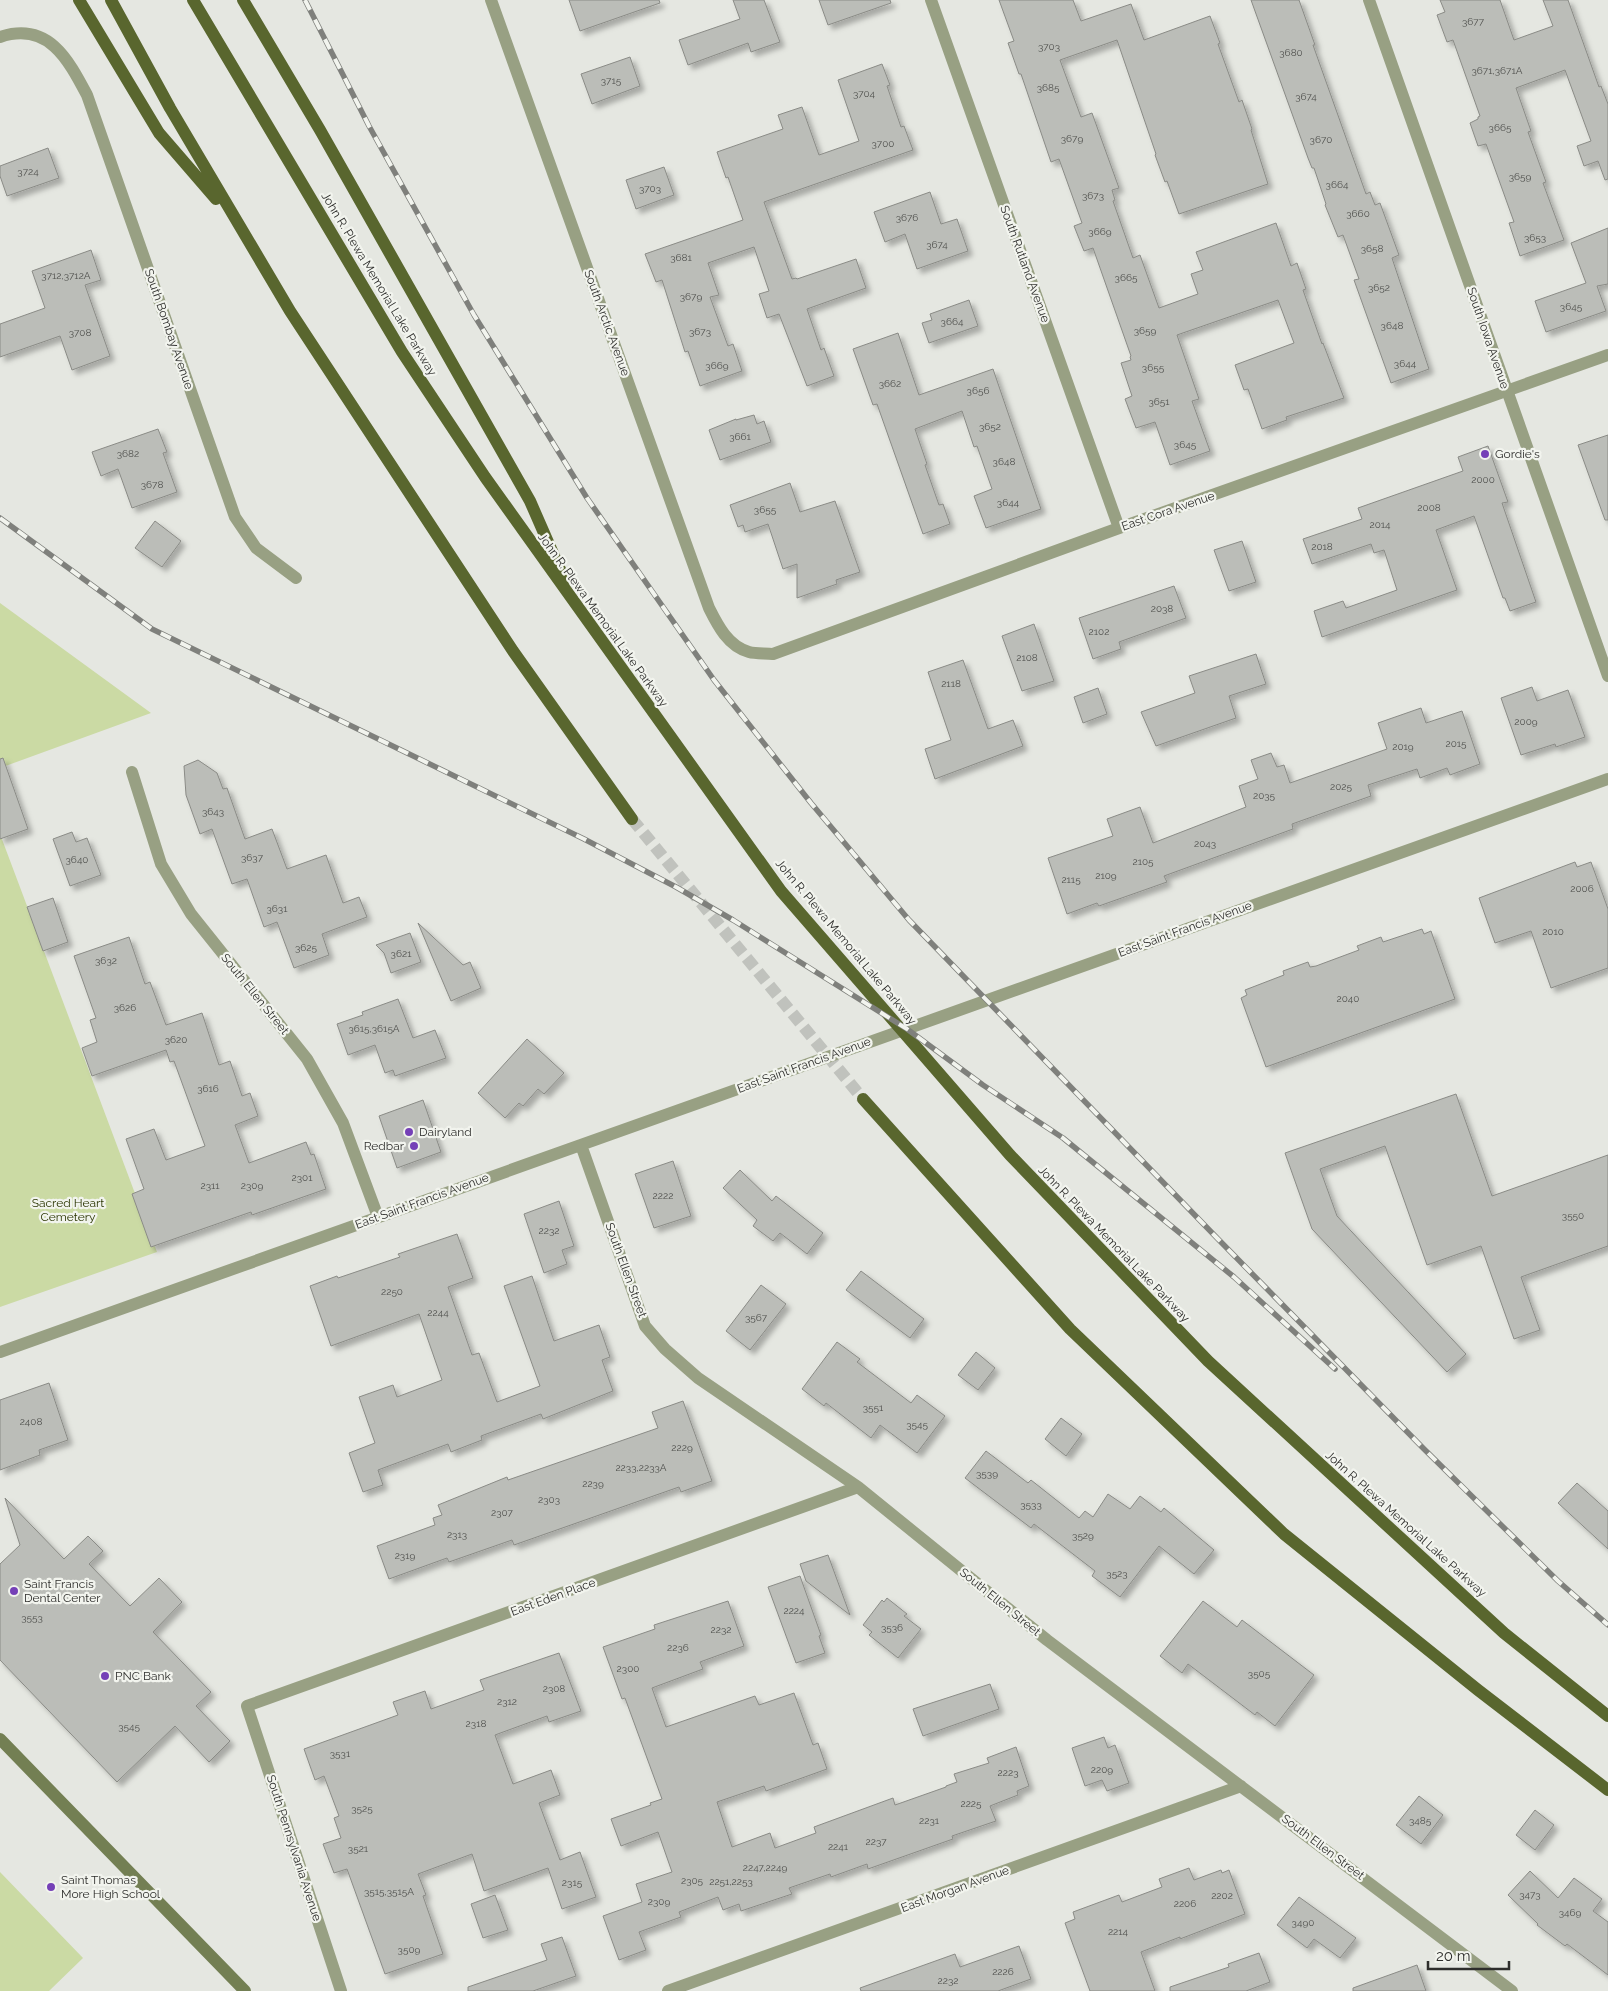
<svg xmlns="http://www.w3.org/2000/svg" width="1608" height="1991" viewBox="0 0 1608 1991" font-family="Raleway,sans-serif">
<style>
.green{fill:#cbdaa4}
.building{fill:#bbbdb8;stroke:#8a8b86;filter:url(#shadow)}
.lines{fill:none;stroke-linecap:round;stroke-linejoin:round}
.primary-tunnel{stroke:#c0c2bd;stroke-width:12;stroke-dasharray:12 6;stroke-linecap:butt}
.minor{stroke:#98a083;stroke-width:12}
.secondary{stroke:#737f53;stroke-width:12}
.primary{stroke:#59662e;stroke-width:12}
.rail-casing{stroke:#7f807c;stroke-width:5.5}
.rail{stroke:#f2f4ee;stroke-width:4;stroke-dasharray:11;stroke-linecap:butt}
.poi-dot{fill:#7540b7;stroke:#f2f4ee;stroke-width:2}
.labels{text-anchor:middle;stroke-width:4.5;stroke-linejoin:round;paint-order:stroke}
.number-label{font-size:10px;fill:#51524f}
.street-label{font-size:12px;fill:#2e2e2c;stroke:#f2f4ee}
.poi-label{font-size:12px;fill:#2e2e2c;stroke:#f2f4ee;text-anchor:start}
.park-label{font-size:12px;fill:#293400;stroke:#f2f4ee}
</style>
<defs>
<filter id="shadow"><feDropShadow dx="4.5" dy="4.5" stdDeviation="2.5" flood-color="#0004"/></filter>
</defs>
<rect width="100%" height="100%" fill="#e5e7e1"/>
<path class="green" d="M0,603L151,713L0,768Z
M0,834L157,1252L0,1307Z
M0,1872L83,1958L49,1991H0Z"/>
<path class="building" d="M569,0H659L660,3L580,31Z
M733,0H764L780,42L751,52L748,43L688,65L679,40L740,19Z
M819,0H890L891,3L828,25Z
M999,0H1073L1081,21L1131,4L1144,40L1210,16L1220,43L1218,44L1239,102L1242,100L1252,129L1251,130L1268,184L1179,214L1167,181L1165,182L1155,155L1156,154L1117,40L1060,60L1081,117L1092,113L1119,188L1112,190L1115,200L1113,201L1133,258L1140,255L1159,308L1198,294L1191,274L1203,270L1196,252L1276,223L1291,266L1297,263L1306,289L1303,290L1322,344L1323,343L1344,398L1286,417L1287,420L1262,429L1248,389L1244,390L1235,365L1294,343L1278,300L1177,335L1199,399L1192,401L1210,451L1170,465L1155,422L1136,428L1125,399L1132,396L1121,363L1131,360L1130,357L1131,356L1093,248L1084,251L1074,226L1082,223L1059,159L1051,162L1021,74H1019L1008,43L1014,41Z
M1251,0H1299L1315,45H1313L1366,194L1370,192L1375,205L1380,203L1399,255L1392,258L1429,369L1391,383L1354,280L1359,279L1343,235L1338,237L1325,205L1326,204L1314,168H1312L1308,158Z
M1440,0H1500L1514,40L1553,26L1543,0H1568L1599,87L1601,86L1608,104V179L1605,180L1598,161L1584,166L1577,146L1591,141L1565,70L1516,88L1531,131L1528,132L1546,182L1543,183L1564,240L1520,256L1509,223L1514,222L1486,144L1478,146L1470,123L1478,119V117L1480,116L1453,40L1447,42L1437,15L1445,12Z
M630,57L640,86L592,104L581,74Z
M882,64L890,85L887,86L901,127L904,126L913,150L764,202L792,279L796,278L797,279L856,259L866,288L807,309L821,350L824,348L834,376L807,386L779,314L767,318L759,294L769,291L754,247L708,263L719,295L710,297L728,346L733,344L742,371L700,386L688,351L685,352L662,280L656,282L645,254L743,220L728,177L726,178L717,152L783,129L778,115L802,107L819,155L859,141L838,80Z
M48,148L59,178L7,196L0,176V166Z
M664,167L674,195L636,209L626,180Z
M930,192L941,224L957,219L968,251L917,269L905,234L885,242L874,212Z
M1608,228V284L1597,286L1606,311L1546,332L1535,301L1586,283L1571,243Z
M91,250L101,280L85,285L110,356L72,370L60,336L0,357V324L45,308L32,271Z
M969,300L978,326L929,343L922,323L932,320L930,314Z
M898,333L919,395L993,369L1041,509L986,528L974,496L992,489L977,446L974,447L962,411L915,429L927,464L925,465L939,505L943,504L950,524L923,534L877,404L873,405L853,349Z
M754,415L757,424L764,421L771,442L720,460L709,430L736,419V420Z
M158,429L167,452L163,453L177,492L132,508L118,469L101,476L92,452Z
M1608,435V520H1605L1578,445Z
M1488,446L1508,502L1502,503L1536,602L1510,611L1505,598H1503L1474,516L1436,530L1457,590L1322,637L1314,611L1343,601L1346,608L1397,590L1384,550L1374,553L1371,544L1312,564L1303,539L1362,519L1358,508L1463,471L1458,457Z
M790,483L800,512L835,501L860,572L836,580L837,584L797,598V564L783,569L768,524L745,532L743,525L738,527L730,505Z
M155,521L181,541L162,567L135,548Z
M1242,541L1256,582L1229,591L1214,550Z
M1174,586L1186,618L1119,642L1121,649L1093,659L1079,618Z
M1034,624L1054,681L1022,691L1002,636Z
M1256,654L1266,684L1229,696L1236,718L1156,746L1141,712L1195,693L1189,676Z
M963,660L988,729L1013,720L1023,746L935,779L925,749L951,740L928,672Z
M1532,687L1537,701L1568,690L1585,737L1556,747L1555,744L1521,755L1501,698Z
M1098,688L1107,714L1083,723L1074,697Z
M1421,708L1426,723L1462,711L1480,764L1450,775L1447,768L1420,778L1417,769L1368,785L1371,796L1292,824L1293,829L1164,876L1167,882L1099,906L1097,903L1067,914L1048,858L1113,836L1107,819L1140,807L1153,843L1246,807L1239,786L1258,779L1251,760L1271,753L1277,767L1284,765L1290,783L1387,749L1378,723Z
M3,758L28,829L0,839V759Z
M198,760L217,773L223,789L227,788L245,839L272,829L287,869L326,855L343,903L359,897L367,917L322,934L329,955L294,968L277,922L264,927L247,879L232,884L212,829L200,834L186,795L184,766Z
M72,832L76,842L87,838L101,875L70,886L53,839Z
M1575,862L1577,867L1591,862L1608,909V968L1551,988L1531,931L1495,943L1479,898Z
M53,898L68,942L43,951L27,907Z
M418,923L463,965L470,962L481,988L451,1001Z
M1422,929L1424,934L1431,931L1455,999L1266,1067L1241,998L1247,995L1245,990L1284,975L1283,971L1308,962L1310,967L1316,966L1359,950L1357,946L1381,937L1383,942Z
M410,933L421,962L391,973L384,953L376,945Z
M129,937L145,984L150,982L166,1025L202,1013L219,1065L230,1061L242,1096L250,1093L258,1116L235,1125L249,1163L306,1142L311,1155L314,1154L326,1189L252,1215L251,1212L151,1247L132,1194L144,1189L126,1139L154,1129L166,1160L205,1146L174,1061L170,1062L166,1050L92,1076L82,1048L97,1042L90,1020L96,1018L74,956Z
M398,999L413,1038L435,1030L446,1058L395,1076L393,1070L385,1073L375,1045L348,1055L337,1024L363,1015L362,1012Z
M527,1039L564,1073L544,1094L538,1089L523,1106L519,1103L505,1118L478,1093Z
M1456,1094L1492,1196L1608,1155V1246L1521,1277L1540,1330L1514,1339L1481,1246L1427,1265L1385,1146L1320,1169L1337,1216L1466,1354L1447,1372L1312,1229L1285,1153Z
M423,1100L441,1152L397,1168L379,1116Z
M673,1161L691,1216L654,1228L635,1174Z
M740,1170L772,1201L776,1196L823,1233L807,1254L780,1233L773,1241L753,1226L757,1220L723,1188Z
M559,1201L574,1246L562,1250L567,1264L544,1273L524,1214Z
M457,1234L473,1278L448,1287L472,1355L479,1353L497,1402L540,1386L504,1286L532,1276L554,1341L599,1325L610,1357L602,1360L613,1391L543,1419L541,1414L481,1436L482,1440L451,1452L448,1444L378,1470L383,1485L363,1492L349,1453L375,1443L359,1397L393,1385L397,1397L442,1380L419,1314L331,1346L310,1286L337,1276L338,1278L400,1257L398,1254Z
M861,1271L924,1319L910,1338L846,1290Z
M761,1285L786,1304L750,1350L726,1331Z
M837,1342L860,1359L857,1362L911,1403L917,1395L945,1416L917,1453L880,1425L871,1438L826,1403L824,1406L802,1389Z
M976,1352L995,1368L978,1390L958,1375Z
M49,1383L68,1440L39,1450L40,1455L0,1470V1400Z
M683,1401L712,1481L681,1492L679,1487L514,1545L512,1540L449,1562L447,1558L389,1579L377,1546L435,1525L433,1518L442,1515L438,1505L507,1477L508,1480L658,1428L652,1412Z
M1061,1418L1082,1434L1066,1456L1045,1439Z
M986,1451L1028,1483L1031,1480L1079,1518L1085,1511L1093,1517L1108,1494L1130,1509L1140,1496L1161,1512L1164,1508L1214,1550L1194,1574L1159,1546L1120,1597L1092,1576L1095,1571L1034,1524L1031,1528L965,1478Z
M1577,1483L1608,1511V1549L1558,1503Z
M5,1498L64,1559L88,1536L103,1551L89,1564L130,1606L159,1578L182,1602L153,1632L211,1692L196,1706L230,1741L209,1762L175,1726L117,1782L0,1660V1564L20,1545Z
M828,1555L850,1615L806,1581L800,1564Z
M800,1576L821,1635L819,1636L825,1653L796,1663L768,1587Z
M887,1598L907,1614L904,1616L921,1629L898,1658L869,1635L872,1632L863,1625L882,1600L884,1602Z
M728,1601L744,1646L700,1662L703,1669L652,1688L666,1727L755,1696L759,1705L794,1693L813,1745L818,1743L827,1769L766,1791L764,1786L717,1802L732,1847L770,1833L775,1848L816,1833L814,1827L893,1798L895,1805L946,1787V1786L957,1782L954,1774L989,1763L987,1758L1016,1747L1029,1786L1017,1791L1018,1795L990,1806L996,1821L952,1836L953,1839L868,1869L867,1864L831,1877L830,1874L789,1888L792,1894L741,1911L739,1904L723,1910L718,1897L679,1912L681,1917L639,1932L646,1950L619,1960L603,1916L642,1902L636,1884L672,1872L658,1832L621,1846L611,1819L651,1805L650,1803L662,1799L625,1698L622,1699L603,1647L655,1629L654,1625Z
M1203,1601L1237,1627L1242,1620L1314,1675L1275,1726L1257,1712L1255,1715L1188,1664L1182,1673L1160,1656Z
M559,1653L581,1711L549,1722L547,1716L495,1735L513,1784L551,1770L560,1795L539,1803L560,1860L580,1852L596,1897L562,1909L548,1868L484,1891L472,1854L418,1874L426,1895L423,1896L443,1954L385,1974L347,1869L334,1873L323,1844L341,1838L334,1818L339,1816L324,1776L315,1780L304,1749L398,1715L393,1702L425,1691L431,1709L484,1690L480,1680Z
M990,1684L999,1709L923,1736L913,1709Z
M1104,1737L1108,1748L1115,1745L1129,1783L1107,1791L1102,1780L1085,1786L1072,1748Z
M1419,1796L1443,1815L1421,1844L1396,1825Z
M1535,1810L1554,1825L1535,1850L1516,1835Z
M1189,1868L1194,1880L1221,1870L1222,1873L1229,1870L1245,1914L1180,1939V1937L1141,1952L1155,1991H1090L1065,1923L1075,1919L1073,1912L1119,1895L1122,1902L1162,1887L1159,1879Z
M1530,1871L1558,1898L1574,1878L1602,1899L1593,1911L1608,1922V1975L1567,1944L1565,1946L1537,1925L1538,1924L1508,1895Z
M495,1895L508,1930L483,1938L471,1904Z
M1299,1897L1356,1938L1340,1958L1314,1939L1307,1948L1277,1925Z
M562,1937L576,1976L533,1991H468V1987L547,1960L541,1944Z
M1019,1946L1031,1979L998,1991H861L860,1988L955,1954L960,1967Z
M1259,1953L1270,1982L1246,1991H1170V1987L1229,1967L1228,1964Z
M1417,1965L1426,1991H1353V1988Z"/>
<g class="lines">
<path class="primary-tunnel" d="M632,819L863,1099"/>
<path class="minor" d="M491,0L709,608C718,626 728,646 749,652C756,654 766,653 773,654L1119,528L1608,355
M931,0L1119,528
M1369,0L1608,676
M0,37C48,21 68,59 87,95L235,517L256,548L296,578
M132,772L161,864L191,914L307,1059L343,1123L378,1217
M581,1145L645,1326L665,1349L698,1378L858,1487L1047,1640L1512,1991
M0,1352L1608,779
M341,1991L247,1706L858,1487
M668,1991L1241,1786"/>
<path class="secondary" d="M0,1739L245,1991"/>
<path class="primary" d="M79,0L159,133L216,199
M111,0L170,108L290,311L513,651L632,819
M193,0L402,352L485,477L781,891L1010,1155L1208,1361L1504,1633L1608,1716
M243,0L320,130L530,501L565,581
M863,1099L1070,1329L1284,1534L1478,1690L1608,1790"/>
<g class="rail-casing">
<path id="rail" d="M305,0L369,126L474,315L587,498L714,680L811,803L909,920L1218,1239L1424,1449L1558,1581L1608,1625
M0,518L152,629L584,839L676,887L733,920L907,1029L983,1085L1063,1138L1234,1277L1335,1369"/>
</g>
<use href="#rail" class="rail"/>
</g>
<g class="poi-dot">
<circle cx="1485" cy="454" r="5"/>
<circle cx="409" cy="1132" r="5"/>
<circle cx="414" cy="1146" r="5"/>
<circle cx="14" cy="1591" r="5"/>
<circle cx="105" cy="1676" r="5"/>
<circle cx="51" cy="1887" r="5"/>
</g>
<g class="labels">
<g class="number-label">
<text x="1473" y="25">3677</text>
<text x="1049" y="50">3703</text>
<text x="1291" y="56">3680</text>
<text x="1497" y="74">3671,3671A</text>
<text x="611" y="84">3715</text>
<text x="1048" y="91">3685</text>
<text x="864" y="97">3704</text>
<text x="1306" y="100">3674</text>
<text x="1500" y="131">3665</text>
<text x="1072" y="142">3679</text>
<text x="1321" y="143">3670</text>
<text x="883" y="147">3700</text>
<text x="28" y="175">3724</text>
<text x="1520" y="180">3659</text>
<text x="1337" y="188">3664</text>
<text x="650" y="192">3703</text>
<text x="1093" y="199">3673</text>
<text x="1358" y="217">3660</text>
<text x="907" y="221">3676</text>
<text x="1100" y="235">3669</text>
<text x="1535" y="241">3653</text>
<text x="937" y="248">3674</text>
<text x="1372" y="252">3658</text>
<text x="681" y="261">3681</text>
<text x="66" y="279">3712,3712A</text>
<text x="1126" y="281">3665</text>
<text x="1379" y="291">3652</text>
<text x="691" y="300">3679</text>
<text x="1571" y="310">3645</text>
<text x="952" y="325">3664</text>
<text x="1392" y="329">3648</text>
<text x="1145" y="334">3659</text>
<text x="700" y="335">3673</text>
<text x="80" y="336">3708</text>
<text x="1405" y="367">3644</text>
<text x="717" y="369">3669</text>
<text x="1153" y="371">3655</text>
<text x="890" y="387">3662</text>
<text x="978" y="394">3656</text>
<text x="1159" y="405">3651</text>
<text x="990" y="430">3652</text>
<text x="740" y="440">3661</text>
<text x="1185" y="448">3645</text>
<text x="128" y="457">3682</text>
<text x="1004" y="465">3648</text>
<text x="1483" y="483">2000</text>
<text x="152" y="488">3678</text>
<text x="1008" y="506">3644</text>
<text x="1429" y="511">2008</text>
<text x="765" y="513">3655</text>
<text x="1380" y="528">2014</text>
<text x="1322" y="550">2018</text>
<text x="1162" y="612">2038</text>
<text x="1099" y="635">2102</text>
<text x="1027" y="661">2108</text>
<text x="951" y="687">2118</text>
<text x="1526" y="725">2009</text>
<text x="1456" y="747">2015</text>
<text x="1403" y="750">2019</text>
<text x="1341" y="790">2025</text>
<text x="1264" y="799">2035</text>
<text x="213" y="815">3643</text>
<text x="1205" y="847">2043</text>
<text x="252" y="861">3637</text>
<text x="77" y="863">3640</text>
<text x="1143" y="865">2105</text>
<text x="1106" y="879">2109</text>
<text x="1071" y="883">2115</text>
<text x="1582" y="892">2006</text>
<text x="277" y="912">3631</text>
<text x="1553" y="935">2010</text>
<text x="306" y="951">3625</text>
<text x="401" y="957">3621</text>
<text x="106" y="964">3632</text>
<text x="1348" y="1002">2040</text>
<text x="125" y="1011">3626</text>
<text x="374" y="1032">3615,3615A</text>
<text x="176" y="1043">3620</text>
<text x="208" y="1092">3616</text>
<text x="302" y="1181">2301</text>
<text x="210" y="1189">2311</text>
<text x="252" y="1189">2309</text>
<text x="663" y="1199">2222</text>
<text x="1573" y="1219">3550</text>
<text x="549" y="1234">2232</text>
<text x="392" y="1295">2250</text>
<text x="438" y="1316">2244</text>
<text x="756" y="1321">3567</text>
<text x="873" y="1411">3551</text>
<text x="31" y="1425">2408</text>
<text x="917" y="1428">3545</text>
<text x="682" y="1451">2229</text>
<text x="641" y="1471">2233,2233A</text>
<text x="987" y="1477">3539</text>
<text x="593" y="1487">2239</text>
<text x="549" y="1503">2303</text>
<text x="1031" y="1508">3533</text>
<text x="502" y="1516">2307</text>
<text x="457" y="1538">2313</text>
<text x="1083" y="1539">3529</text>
<text x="405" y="1559">2319</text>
<text x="1117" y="1577">3523</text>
<text x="794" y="1614">2224</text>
<text x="32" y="1621">3553</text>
<text x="892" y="1631">3536</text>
<text x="721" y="1633">2232</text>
<text x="678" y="1651">2236</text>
<text x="628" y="1672">2300</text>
<text x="1259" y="1677">3505</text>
<text x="554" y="1692">2308</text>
<text x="507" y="1705">2312</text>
<text x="476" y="1727">2318</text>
<text x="129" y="1730">3545</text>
<text x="340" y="1757">3531</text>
<text x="1102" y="1773">2209</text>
<text x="1008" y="1776">2223</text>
<text x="971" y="1807">2225</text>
<text x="362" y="1812">3525</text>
<text x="929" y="1824">2231</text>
<text x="1420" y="1824">3485</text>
<text x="876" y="1845">2237</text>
<text x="838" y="1850">2241</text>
<text x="358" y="1852">3521</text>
<text x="765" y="1871">2247,2249</text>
<text x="692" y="1884">2305</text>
<text x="731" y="1885">2251,2253</text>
<text x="572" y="1886">2315</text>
<text x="389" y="1895">3515,3515A</text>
<text x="1530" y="1898">3473</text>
<text x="1222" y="1899">2202</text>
<text x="659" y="1905">2309</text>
<text x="1185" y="1907">2206</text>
<text x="1570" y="1916">3469</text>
<text x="1303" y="1926">3490</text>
<text x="1118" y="1935">2214</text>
<text x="409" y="1953">3509</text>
<text x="1003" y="1975">2226</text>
<text x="948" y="1984">2232</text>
</g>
<g class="street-label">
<text transform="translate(1025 264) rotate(70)" y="4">South Rutland Avenue</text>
<text transform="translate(379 284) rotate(59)" y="4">John R. Plewa Memorial Lake Parkway</text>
<text transform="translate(607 323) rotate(70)" y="4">South Arctic Avenue</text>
<text transform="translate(169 329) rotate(71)" y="4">South Bombay Avenue</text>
<text transform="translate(1488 338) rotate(71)" y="4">South Iowa Avenue</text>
<text transform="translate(1168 511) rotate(-19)" y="4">East Cora Avenue</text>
<text transform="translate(603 620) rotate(54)" y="4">John R. Plewa Memorial Lake Parkway</text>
<text transform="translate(1185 929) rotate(-20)" y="4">East Saint Francis Avenue</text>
<text transform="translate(846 942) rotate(50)" y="4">John R. Plewa Memorial Lake Parkway</text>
<text transform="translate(255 994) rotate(51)" y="4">South Ellen Street</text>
<text transform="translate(804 1065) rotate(-20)" y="4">East Saint Francis Avenue</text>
<text transform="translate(422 1201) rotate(-20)" y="4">East Saint Francis Avenue</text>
<text transform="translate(1114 1244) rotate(46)" y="4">John R. Plewa Memorial Lake Parkway</text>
<text transform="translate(626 1270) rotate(70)" y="4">South Ellen Street</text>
<text transform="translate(1406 1524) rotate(42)" y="4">John R. Plewa Memorial Lake Parkway</text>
<text transform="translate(553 1597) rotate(-20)" y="4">East Eden Place</text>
<text transform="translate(1000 1602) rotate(39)" y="4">South Ellen Street</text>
<text transform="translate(1323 1847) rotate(37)" y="4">South Ellen Street</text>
<text transform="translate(294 1848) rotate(72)" y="4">South Pennsylvania Avenue</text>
<text transform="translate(955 1889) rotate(-20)" y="4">East Morgan Avenue</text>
</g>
<g class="poi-label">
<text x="1495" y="458">Gordie's</text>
<text x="419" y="1136">Dairyland</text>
<text x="404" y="1150" text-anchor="end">Redbar</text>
<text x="24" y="1588">Saint Francis<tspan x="24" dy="14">Dental Center</tspan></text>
<text x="115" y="1680">PNC Bank</text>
<text x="61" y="1884">Saint Thomas<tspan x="61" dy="14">More High School</tspan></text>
</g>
<g class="park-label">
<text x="68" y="1207">Sacred Heart<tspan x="68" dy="14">Cemetery</tspan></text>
</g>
</g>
<path d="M1428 1961v8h81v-8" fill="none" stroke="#2e2e2c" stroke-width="2.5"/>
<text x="1436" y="1961" font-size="15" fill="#2e2e2c" stroke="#f2f4ee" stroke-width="4" paint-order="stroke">20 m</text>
</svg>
